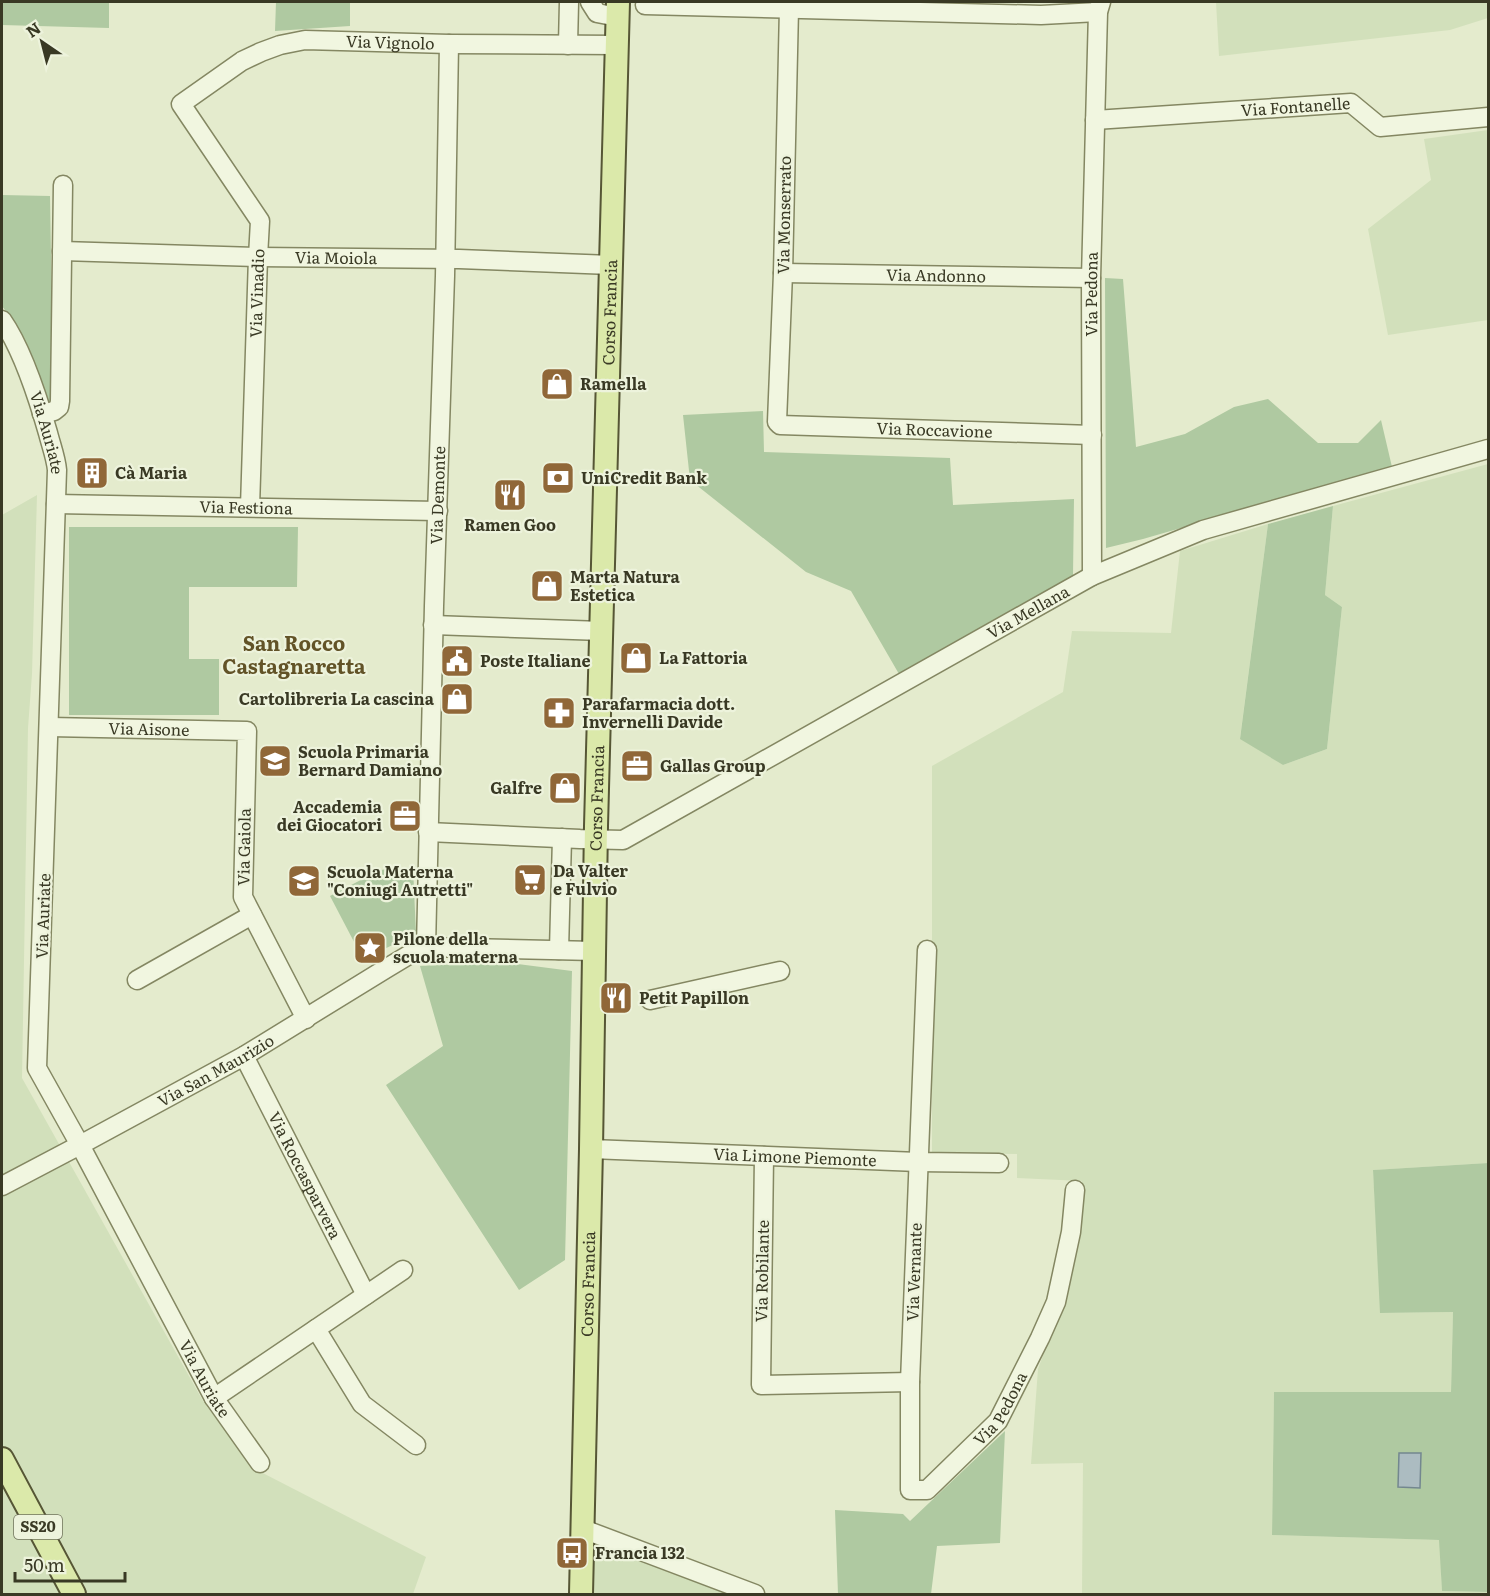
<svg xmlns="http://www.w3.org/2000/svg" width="1490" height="1596" viewBox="0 0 1490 1596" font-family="Literata,serif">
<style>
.farmland{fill:#d2e0bb}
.green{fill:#afc9a1}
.water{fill:#acbcc1;stroke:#73878f;stroke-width:1.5}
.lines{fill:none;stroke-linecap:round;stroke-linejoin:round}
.minor-casing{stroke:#848762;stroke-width:21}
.major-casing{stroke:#565635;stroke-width:26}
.minor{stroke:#f1f6e0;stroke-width:18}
.major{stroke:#dbe9aa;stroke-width:22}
.labels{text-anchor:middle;stroke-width:4.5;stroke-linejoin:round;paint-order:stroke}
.shield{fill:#edf3dc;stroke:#6f715b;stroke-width:1.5}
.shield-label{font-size:15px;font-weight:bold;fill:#393924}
.street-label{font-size:16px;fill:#393924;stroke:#edf3dc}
.poi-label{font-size:16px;font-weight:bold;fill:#393924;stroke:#edf3dc;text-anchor:start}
.quarter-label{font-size:20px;font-weight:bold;fill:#625327;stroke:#edf3dc}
</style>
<rect width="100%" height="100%" fill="#e4ebcd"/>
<path class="farmland" d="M1216,2H1488V18L1450,30L1219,56Z
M1488,130V320L1388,335L1368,229L1431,180L1424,139Z
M1488,464V1163L1373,1170L1381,1313L1453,1312L1451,1392H1274L1272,1535L1440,1540L1442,1591L1488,1592V1594H1082L1083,1463L1031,1464L1038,1369L1069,1284L1082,1181L1017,1178V1154L932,1153V766L1063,692L1072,631L1171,633L1180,551L1268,524L1240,738L1283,765L1327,749L1342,607L1325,595L1333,506Z
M37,495L32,674L28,728L22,1078L203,1401L253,1468L426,1557L413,1594H2V515Z
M590,1542L730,1594H589Z"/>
<path class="green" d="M2,2H109V28L2,25Z
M276,2H350V26L275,31Z
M2,195L50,196L53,378V398L49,402L41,399L13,321L2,306Z
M1105,278L1123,279L1136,447L1185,434L1234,407L1268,399L1318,443H1358L1381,420L1392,467L1143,539L1106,548Z
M763,411L764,452L950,458L953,505L1074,499L1073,576L899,674L851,591L806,572L690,480L683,415Z
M1333,506L1325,595L1342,607L1327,749L1283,765L1240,739L1268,524Z
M69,527H298L297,587H189V659H219V715H69Z
M413,867L416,934L363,959L330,896L380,870Z
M503,962L572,971L565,1260L519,1290L386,1085L443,1046L420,966Z
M1488,1163V1592L1442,1591L1439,1540L1272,1535L1274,1392H1451L1453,1312L1380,1313L1373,1170Z
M1005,1431L1000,1543L937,1546L931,1594H838L835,1510L903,1514L910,1521Z"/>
<path class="water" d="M1399,1453H1421L1420,1488L1398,1487Z"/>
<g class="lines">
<g class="minor-casing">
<g id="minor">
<path d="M590,2L597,13L618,17"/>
<path d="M645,5L1041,15L1098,12"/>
<path id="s1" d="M789,8L783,273L777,422L780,425L1092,435"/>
<path d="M568,45L569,2"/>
<path id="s2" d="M1095,120L1351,103L1380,127L1488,117"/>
<path id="s3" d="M62,251L258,257L459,259L611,265"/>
<path id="s4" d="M783,273L1091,278"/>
<path id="s5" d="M2,320C23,350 38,398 48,433C51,445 56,458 57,470L37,1068L80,1145L214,1398L260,1463"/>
<path d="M42,414L54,411L59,407L60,401L63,185"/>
<path id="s6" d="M56,504L438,511"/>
<path id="s7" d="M250,507L258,257L260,221L181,104L242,61L261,52L280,45L305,40L449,44L616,45"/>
<path id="s8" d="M1092,576L1091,278L1098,12L1101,2"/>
<path d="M433,625L602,631"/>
<path id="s9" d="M50,727L247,731L243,897L306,1019"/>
<path id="s10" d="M428,832L580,839L623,840L1092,576L1203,530L1488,449"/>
<path id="s11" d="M426,947L434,606L445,276L449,44"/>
<path d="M559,950L562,838"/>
<path id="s12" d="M927,950L910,1382V1490H927L998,1421L1040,1338L1056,1302L1071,1232L1075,1190"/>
<path d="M137,980L252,915"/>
<path d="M650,1000L780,971"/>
<path id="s13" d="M244,1056L366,1295"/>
<path id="s14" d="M591,1149L918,1162L999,1163"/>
<path d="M764,1156L761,1385L910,1382"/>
<path id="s15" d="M2,1186L80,1145L244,1056L387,968L412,953L426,947L594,951"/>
<path d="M316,1329L362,1404L416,1445"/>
<path d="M214,1398L403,1270"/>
<path d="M583,1529L755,1594"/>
</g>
</g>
<g class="major-casing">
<g id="major">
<path d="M2,1459L74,1594"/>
<path id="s16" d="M581,1594L591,1149L596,826L618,2"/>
</g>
</g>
<use href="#minor" class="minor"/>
<use href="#major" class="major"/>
</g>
<defs>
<g id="shop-square" transform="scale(1.725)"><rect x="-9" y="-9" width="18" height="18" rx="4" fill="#906738" stroke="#edf3dc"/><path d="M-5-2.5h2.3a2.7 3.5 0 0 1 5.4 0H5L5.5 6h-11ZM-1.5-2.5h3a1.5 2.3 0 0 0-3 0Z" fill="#fff"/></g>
<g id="building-square" transform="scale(1.725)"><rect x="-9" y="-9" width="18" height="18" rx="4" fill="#906738" stroke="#edf3dc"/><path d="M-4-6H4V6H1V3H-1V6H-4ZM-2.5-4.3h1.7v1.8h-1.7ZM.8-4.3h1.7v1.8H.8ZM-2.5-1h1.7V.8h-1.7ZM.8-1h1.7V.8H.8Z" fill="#fff"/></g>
<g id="bank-square" transform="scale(1.725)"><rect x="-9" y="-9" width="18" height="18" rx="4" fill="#906738" stroke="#edf3dc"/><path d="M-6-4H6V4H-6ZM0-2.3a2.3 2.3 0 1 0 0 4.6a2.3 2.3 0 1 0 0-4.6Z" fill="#fff"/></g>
<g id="restaurant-square" transform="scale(1.725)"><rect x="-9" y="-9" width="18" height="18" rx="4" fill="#906738" stroke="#edf3dc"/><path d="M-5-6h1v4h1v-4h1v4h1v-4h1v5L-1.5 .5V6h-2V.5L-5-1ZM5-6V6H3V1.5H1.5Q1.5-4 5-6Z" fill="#fff"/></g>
<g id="civic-square" transform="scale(1.725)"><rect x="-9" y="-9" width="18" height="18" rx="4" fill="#906738" stroke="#edf3dc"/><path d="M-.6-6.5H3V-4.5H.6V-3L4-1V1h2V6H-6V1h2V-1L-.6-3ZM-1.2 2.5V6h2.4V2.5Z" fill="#fff"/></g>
<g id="pharmacy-square" transform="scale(1.725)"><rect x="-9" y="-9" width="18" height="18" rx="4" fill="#906738" stroke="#edf3dc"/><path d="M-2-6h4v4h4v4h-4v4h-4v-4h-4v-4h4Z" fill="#fff"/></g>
<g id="school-square" transform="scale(1.725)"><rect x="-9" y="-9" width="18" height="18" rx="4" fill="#906738" stroke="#edf3dc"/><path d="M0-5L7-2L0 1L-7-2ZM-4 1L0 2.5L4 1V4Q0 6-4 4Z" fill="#fff"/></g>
<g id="office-square" transform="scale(1.725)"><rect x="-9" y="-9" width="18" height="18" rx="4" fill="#906738" stroke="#edf3dc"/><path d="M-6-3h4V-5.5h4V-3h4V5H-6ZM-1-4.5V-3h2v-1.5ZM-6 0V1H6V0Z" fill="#fff"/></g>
<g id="supermarket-square" transform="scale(1.725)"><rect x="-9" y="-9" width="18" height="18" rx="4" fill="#906738" stroke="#edf3dc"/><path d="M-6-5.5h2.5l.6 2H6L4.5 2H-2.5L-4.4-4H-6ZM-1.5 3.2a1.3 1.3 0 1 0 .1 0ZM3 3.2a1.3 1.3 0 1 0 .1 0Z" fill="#fff"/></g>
<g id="sight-square" transform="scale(1.725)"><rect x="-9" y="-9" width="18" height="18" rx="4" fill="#906738" stroke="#edf3dc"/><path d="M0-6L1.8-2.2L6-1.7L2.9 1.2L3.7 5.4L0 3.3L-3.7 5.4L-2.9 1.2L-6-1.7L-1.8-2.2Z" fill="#fff"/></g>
<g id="bus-square" transform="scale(1.725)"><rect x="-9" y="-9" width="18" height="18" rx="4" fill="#906738" stroke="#edf3dc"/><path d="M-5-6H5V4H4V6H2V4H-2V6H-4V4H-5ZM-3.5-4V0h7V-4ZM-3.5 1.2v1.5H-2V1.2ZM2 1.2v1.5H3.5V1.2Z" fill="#fff"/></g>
</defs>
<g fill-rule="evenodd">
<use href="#shop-square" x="557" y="384"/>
<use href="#building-square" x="92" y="473"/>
<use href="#bank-square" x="558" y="478"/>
<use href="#restaurant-square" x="510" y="495"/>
<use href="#shop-square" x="547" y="586"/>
<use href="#shop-square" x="636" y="658"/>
<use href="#civic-square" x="457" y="661"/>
<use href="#shop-square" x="457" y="699"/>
<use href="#pharmacy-square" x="559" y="713"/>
<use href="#school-square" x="275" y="761"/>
<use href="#office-square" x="637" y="766"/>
<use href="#shop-square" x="565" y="788"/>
<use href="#office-square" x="405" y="816"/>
<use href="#supermarket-square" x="530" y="880"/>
<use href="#school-square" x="304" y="881"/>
<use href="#sight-square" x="370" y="948"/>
<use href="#restaurant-square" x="616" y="998"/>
<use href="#bus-square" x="572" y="1553"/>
</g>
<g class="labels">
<rect class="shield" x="14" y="1515" width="48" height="24" rx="4.5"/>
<g class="shield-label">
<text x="38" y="1532">SS20</text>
</g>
<g class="street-label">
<text dy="6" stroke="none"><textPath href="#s7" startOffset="654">Via Vignolo</textPath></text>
<text dy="6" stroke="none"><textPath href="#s2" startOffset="201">Via Fontanelle</textPath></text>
<text transform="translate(784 215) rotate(-89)" y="6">Via Monserrato</text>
<text dy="6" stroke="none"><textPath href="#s3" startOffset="274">Via Moiola</textPath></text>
<text dy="6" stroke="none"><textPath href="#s4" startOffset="153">Via Andonno</textPath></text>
<text dy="6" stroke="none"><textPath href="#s7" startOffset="214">Via Vinadio</textPath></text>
<text dy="6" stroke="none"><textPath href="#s8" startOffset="282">Via Pedona</textPath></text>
<text dy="6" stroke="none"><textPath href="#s16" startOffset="1282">Corso Francia</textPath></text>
<text dy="6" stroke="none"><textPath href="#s1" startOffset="573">Via Roccavione</textPath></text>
<text dy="6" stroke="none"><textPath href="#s5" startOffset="122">Via Auriate</textPath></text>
<text dy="6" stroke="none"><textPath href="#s11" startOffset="452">Via Demonte</textPath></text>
<text dy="6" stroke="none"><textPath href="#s6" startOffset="190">Via Festiona</textPath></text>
<text dy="6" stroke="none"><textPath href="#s10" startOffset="660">Via Mellana</textPath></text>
<text dy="6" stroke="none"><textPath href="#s9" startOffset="99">Via Aisone</textPath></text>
<text dy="6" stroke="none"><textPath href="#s16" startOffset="796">Corso Francia</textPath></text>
<text transform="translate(244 847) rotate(-89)" y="6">Via Gaiola</text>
<text transform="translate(43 916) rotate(-88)" y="6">Via Auriate</text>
<text dy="6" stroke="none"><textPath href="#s15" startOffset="243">Via San Maurizio</textPath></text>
<text dy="6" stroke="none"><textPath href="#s14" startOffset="204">Via Limone Piemonte</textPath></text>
<text dy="6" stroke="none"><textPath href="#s13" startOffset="134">Via Roccasparvera</textPath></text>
<text transform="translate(762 1271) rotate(-89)" y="6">Via Robilante</text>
<text transform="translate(914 1272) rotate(-88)" y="6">Via Vernante</text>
<text dy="6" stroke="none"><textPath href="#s16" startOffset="310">Corso Francia</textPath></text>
<text dy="6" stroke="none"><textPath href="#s5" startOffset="1112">Via Auriate</textPath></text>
<text dy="6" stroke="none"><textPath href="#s12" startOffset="668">Via Pedona</textPath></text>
</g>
<g class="poi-label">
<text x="580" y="390">Ramella</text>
<text x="115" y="479">Cà Maria</text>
<text x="581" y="484">UniCredit Bank</text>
<text x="510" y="531" text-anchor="middle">Ramen Goo</text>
<text x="570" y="583">Marta Natura<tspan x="570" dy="18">Estetica</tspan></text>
<text x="659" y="664">La Fattoria</text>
<text x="480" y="667">Poste Italiane</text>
<text x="434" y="705" text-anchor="end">Cartolibreria La cascina</text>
<text x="582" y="710">Parafarmacia dott.<tspan x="582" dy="18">Invernelli Davide</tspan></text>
<text x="298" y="758">Scuola Primaria<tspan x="298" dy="18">Bernard Damiano</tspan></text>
<text x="660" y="772">Gallas Group</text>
<text x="542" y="794" text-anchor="end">Galfre</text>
<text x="382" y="813" text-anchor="end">Accademia<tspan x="382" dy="18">dei Giocatori</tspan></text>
<text x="553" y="877">Da Valter<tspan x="553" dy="18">e Fulvio</tspan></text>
<text x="327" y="878">Scuola Materna<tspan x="327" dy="18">"Coniugi Autretti"</tspan></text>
<text x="393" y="945">Pilone della<tspan x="393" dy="18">scuola materna</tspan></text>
<text x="639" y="1004">Petit Papillon</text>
<text x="595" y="1559">Francia 132</text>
</g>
<g class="quarter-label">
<text x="294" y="651">San Rocco<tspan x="294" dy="23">Castagnaretta</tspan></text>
</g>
</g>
<rect width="1490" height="1596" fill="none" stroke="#393924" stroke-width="6"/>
<g transform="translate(42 42) rotate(325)" stroke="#edf3dc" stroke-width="4.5" paint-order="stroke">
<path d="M0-4.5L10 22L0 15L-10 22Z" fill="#393924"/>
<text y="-9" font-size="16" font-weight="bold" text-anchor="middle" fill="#393924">N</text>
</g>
<path d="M15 1572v9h110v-9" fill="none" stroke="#393924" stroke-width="3"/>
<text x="24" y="1572" font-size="18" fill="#393924" stroke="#edf3dc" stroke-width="4.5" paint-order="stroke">50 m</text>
</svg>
